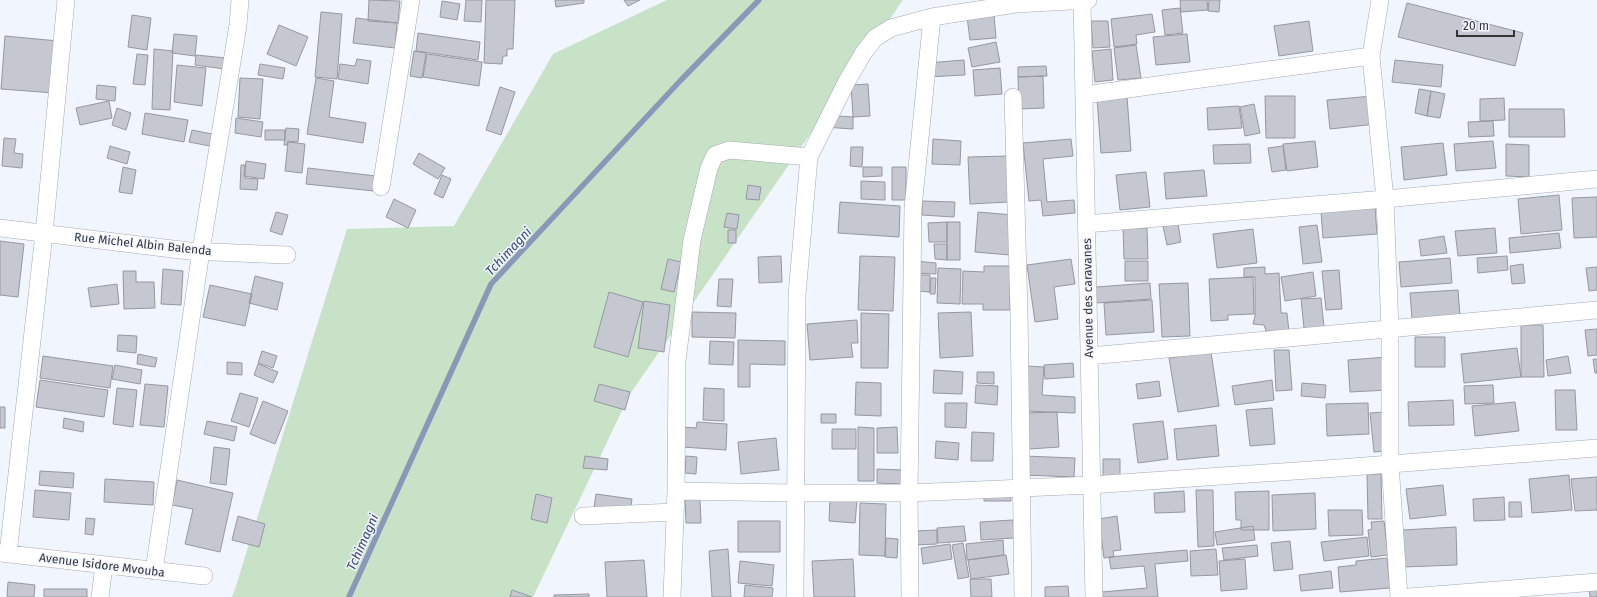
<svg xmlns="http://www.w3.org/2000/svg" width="1597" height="597" viewBox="0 0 1597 597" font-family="'Fira Sans',sans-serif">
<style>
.green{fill:#c7e2c6}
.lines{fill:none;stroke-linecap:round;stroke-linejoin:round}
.stream{stroke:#8b97b8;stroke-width:5.5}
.building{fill:#c5c8d1;stroke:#9598a1}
.street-casing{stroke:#a6a9b2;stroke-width:18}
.street{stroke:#fff;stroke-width:17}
.labels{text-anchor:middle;stroke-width:3;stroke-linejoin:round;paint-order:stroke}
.street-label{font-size:12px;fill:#323437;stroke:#f1f5fe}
.water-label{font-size:13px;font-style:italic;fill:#3b4979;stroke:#f1f5fe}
</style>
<rect width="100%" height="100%" fill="#f1f5fe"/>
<path class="green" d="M667,0H903L630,394L533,597H232L235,589L347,229L454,226L553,54Z"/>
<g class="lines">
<path class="stream" d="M349,597L491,284L680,81L759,0"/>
</g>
<path class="building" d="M369,0L400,1L398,23L368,21Z
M466,0H482L481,22L464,21Z
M486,0H515L513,49H507V56H503L502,64L484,63Z
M555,0H584V3L556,7Z
M624,0H640L628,6Z
M1180,0H1207L1208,10L1181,12Z
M1209,0H1220L1219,12L1208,11Z
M442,1L460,4L457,20L440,17Z
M1407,3L1523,33L1515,66L1398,37Z
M1180,8L1183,33L1165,35L1162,10Z
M321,12L342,14L337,79L315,77Z
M1152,14L1155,32L1136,35L1137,44L1114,47L1111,19Z
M132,15L151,18L147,50L128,47Z
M994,15L996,38L970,40L967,17Z
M356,18L397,23L395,48L353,43Z
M1091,21H1108L1110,47L1093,48Z
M1309,21L1313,51L1279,56L1274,26Z
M279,25L308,37L296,66L267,54Z
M418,33L480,42L478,60L416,51Z
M174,34L197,36L195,56L172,53Z
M1187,34L1190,62L1156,65L1153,37Z
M5,36L58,41L54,93L1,89Z
M996,42L1000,62L972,67L968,48Z
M1136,45L1141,78L1118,80L1114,48Z
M154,49L173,51L170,110L152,109Z
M1111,49L1113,80L1095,82L1092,51Z
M414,51L426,53L422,78L410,76Z
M137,54L148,55L145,85L133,84Z
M427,54L482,62L479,86L423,77Z
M196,55L226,58L225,69L195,65Z
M357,59L371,61L368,84L338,79L340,64L355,66Z
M964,60L965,75L927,77L926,63Z
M1395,60L1443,65L1441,87L1392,82Z
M260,64L285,68L283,79L258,75Z
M177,65L206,68L202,106L174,102Z
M1046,66L1047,76L1018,77V67Z
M1000,68L1002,94L975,96L973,70Z
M1043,76L1044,108L1019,109L1018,77Z
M240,78L263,79L260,119L238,117Z
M316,78L334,81L329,117L366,123L363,143L307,134Z
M868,84L870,116L853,117L851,85Z
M97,85L116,87L115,101L96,99Z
M500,87L515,92L501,135L486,130Z
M1419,89L1431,91L1427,116L1415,113Z
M1431,91L1445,94L1440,118L1427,116Z
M1127,96L1131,151L1101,153L1097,98Z
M1265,96H1295V138H1266Z
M1373,96L1376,124L1330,129L1327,100Z
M1504,98L1505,120L1480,121V99Z
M109,101L112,118L80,125L76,108Z
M1254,104L1260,133L1245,136L1240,107Z
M1239,106L1242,128L1208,130L1207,108Z
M117,108L131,113L126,130L112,125Z
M1509,109H1564L1565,137H1509Z
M145,113L188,120L184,142L142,134Z
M824,115L853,117V129L824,127Z
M236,118L263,122L261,137L235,133Z
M1493,121L1494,136L1469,137L1468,122Z
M286,128L299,129L298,142L288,141L287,145H284Z
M192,130L212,134L210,146L189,142Z
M265,130H285V140H265Z
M4,138L16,139L14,153L23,154L22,168L2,166Z
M933,139L961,141L960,165L932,164Z
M1071,139L1073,156L1043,159L1047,202L1074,200L1075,213L1043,216L1041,200L1029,201L1023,143Z
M1315,141L1318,167L1287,171L1283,144Z
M1493,141L1496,168L1456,171L1454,144Z
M288,142L305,144L302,173L285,171Z
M1443,143L1447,175L1404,180L1401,147Z
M1250,144L1251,163L1214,164L1213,145Z
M1506,144L1529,145V177L1506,176Z
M110,146L130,152L127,164L107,158Z
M1283,146L1286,170L1272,172L1268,148Z
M851,147H863L862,167L850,166Z
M419,153L445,168L438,179L413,164Z
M1007,156L1009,202L970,204L968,157Z
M246,161L266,164L264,179L244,176Z
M241,165H245V178L258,179L257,190L240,189Z
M123,167L136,170L132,194L119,192Z
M863,167H882V176L863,177Z
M892,167H906V200H892Z
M308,168L376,176L374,191L306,184Z
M1204,170L1207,196L1166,199L1164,173Z
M1146,172L1150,207L1120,210L1116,175Z
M442,175L451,179L443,198L434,194Z
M861,181L885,182V200L861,199Z
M748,185L761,187L759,200L746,199Z
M1559,195L1562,230L1521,234L1518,199Z
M1597,197V237L1574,238L1572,198Z
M394,199L416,210L408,228L386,217Z
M922,201L955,202L954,217L922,215Z
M840,202L900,206L899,237L838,233Z
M1375,207L1377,234L1323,238L1321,211Z
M276,212L288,215L282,235L270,231Z
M978,212L1013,215L1010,255L975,252Z
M727,213L739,215L737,229L724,227Z
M947,222H960V260H947Z
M947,222V242H929L928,223Z
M1178,224L1181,242L1167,245L1163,226Z
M1317,225L1322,262L1303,264L1299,227Z
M1123,228H1147L1148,259H1124Z
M1495,228L1497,253L1458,256L1455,231Z
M1253,229L1257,263L1217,268L1213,234Z
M728,230H736V243H728Z
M1559,233L1561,248L1510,253L1509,238Z
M1444,236L1447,253L1421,256L1419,240Z
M0,241L24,244L18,297L0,295Z
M934,244H947V260L935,259Z
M781,256L782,282L759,283L758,257Z
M860,256L895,257L893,311L858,310Z
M1507,256L1508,270L1478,273L1477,258Z
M1450,258L1452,283L1401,287L1399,262Z
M668,259L681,262L674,292L661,289Z
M1071,259L1075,284L1054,287L1058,319L1035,322L1027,265Z
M915,261L936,263V274L915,273Z
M1125,261H1148V281H1125Z
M1523,264L1525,283L1512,284L1510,266Z
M984,266H1010V310H983V304H962L963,271L984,272Z
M1265,267V274L1279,273L1281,313H1287L1289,332L1266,331L1264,325L1253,324L1255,316V277H1244V268Z
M1597,267V290L1589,291L1586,268Z
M938,268L961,269L960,304L937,303Z
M163,269L183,271L181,305L161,304Z
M1339,270L1342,309L1326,310L1322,271Z
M123,271H136V282H154L155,308L124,309Z
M1313,272L1316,296L1285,301L1281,277Z
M915,275H930V292L915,291Z
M255,276L283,283L277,310L249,303Z
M1253,277L1254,314L1228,315V320L1211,321L1209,279Z
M931,278H936L935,294H930Z
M719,279H733L731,307L717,306Z
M1150,283L1151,299L1096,303V287Z
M1188,283L1190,336L1162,337L1159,284Z
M117,284L119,304L91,307L88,288Z
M210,285L252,294L245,326L203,317Z
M1458,290L1460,316L1412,319L1410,293Z
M609,292L643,302L628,357L594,347Z
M1321,298L1324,327L1304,328L1301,299Z
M1152,300L1154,332L1106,335L1104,303Z
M644,301L670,305L664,352L638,348Z
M692,312L736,313L735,338L692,337Z
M971,312L973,356L940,358L938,313Z
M861,313L889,314L888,368H861Z
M857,320L858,343H851L853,357L810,360L807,324Z
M1521,325H1543L1544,377H1521Z
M1597,329V355L1588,356L1585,330Z
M118,335L137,336L136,353L117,351Z
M1415,337H1445V367H1415Z
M738,340L785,341V365L750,364V387H738Z
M710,341L734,342L733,365L709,364Z
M1517,348L1521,377L1464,383L1461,354Z
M1274,350H1289L1292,390L1276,391Z
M262,351L277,356L273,368L258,363Z
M1211,352L1219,406L1178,412L1169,358Z
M138,354L157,358L155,367L137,364Z
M43,356L113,366L110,388L40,378Z
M1568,356L1571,373L1548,376L1546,360Z
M1387,357L1389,390L1350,392L1348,360Z
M1593,359H1597V373H1595Z
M227,362L242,363V375L227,374Z
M1073,363L1074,377L1045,379L1044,365Z
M258,364L278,372L273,383L254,375Z
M115,365L142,370L140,384L112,379Z
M1027,366L1044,367L1042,395L1075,397V413L1025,411Z
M934,370L963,372L962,394L933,393Z
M977,372H994V384L977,383Z
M40,380L108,390L104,417L36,407Z
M1272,380L1274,400L1235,405L1232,386Z
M1159,381L1161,396L1138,399L1136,384Z
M856,382L881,383V416L855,415Z
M1302,383L1326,385L1325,398L1301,396Z
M145,384L168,386L164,427L140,425Z
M599,384L630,392L625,410L594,401Z
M976,385L998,386L997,405L975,403Z
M1493,385L1494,403L1465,404L1464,386Z
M117,388L137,390L133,427L113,424Z
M704,388L724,389V421L703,420Z
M1555,390H1575L1577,430H1556Z
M240,393L258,398L249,427L231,421Z
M1453,400L1454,425L1409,426L1408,402Z
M263,401L288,411L275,444L250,434Z
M1515,402L1519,431L1475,436L1472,406Z
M945,403H967L966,428L945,427Z
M1368,403L1369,434L1327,436L1326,404Z
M0,407H5V428H0Z
M1272,408L1275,444L1250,446L1246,410Z
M1057,412L1059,447L1029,449L1026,413Z
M1383,412L1387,451L1374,452L1370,413Z
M821,414H836V423H821Z
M64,418L84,422L83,432L63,428Z
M207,421L237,427L234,441L204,434Z
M1163,421L1168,459L1138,463L1133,424Z
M697,422L727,424L726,450L682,447V427L696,428Z
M1216,425L1219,456L1177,460L1174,429Z
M858,427L874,428V481H858Z
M897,427L898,453H877V428Z
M832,429H856V449H832Z
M972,432L994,433L993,461H971Z
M776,438L779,470L741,474L738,442Z
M936,441L959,443L958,460L935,458Z
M214,447L230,449L226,485L210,483Z
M585,456L608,459L607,470L583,468Z
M686,456L697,457L696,474L685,473Z
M1024,456L1075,458L1074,477L1023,475Z
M1103,459H1120V476H1103Z
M877,469L904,470V484L877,483Z
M40,471L74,473L73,488L39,485Z
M1367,474H1381L1382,519H1368Z
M1569,475L1572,510L1532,513L1529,479Z
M1597,477V510L1575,511L1571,479Z
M105,479L154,482L153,505L104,502Z
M177,480L233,493L220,552L185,544L193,509L172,505Z
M984,483H1010L1011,501H984Z
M1443,485L1446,515L1410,519L1406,489Z
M35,490L71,493L69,520L33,517Z
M1196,490H1213L1214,546L1198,547Z
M1184,491L1185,512L1155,513L1154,493Z
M1269,491V530H1241V520H1236L1235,492Z
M1315,493L1316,529L1273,531L1272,495Z
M536,494L552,498L547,523L531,519Z
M596,494L632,499L630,513L594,508Z
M1504,497L1505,520L1474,521L1473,499Z
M685,499H700L701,523H686Z
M830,499L857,501L855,523L829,521Z
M1509,502H1521L1522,517H1509Z
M860,503L886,504L885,556L859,555Z
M1328,510H1362L1363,535L1329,536Z
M238,516L265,524L259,547L232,540Z
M1117,516L1121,550L1113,551L1114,557L1104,558L1099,519Z
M86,518L95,519L93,535L85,534Z
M1013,520L1014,538L981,540L980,522Z
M738,521H780V552H738Z
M1384,521L1388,555L1371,557L1368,530L1372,529L1371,522Z
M964,526L966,541L938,543L937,528Z
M1253,526L1255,540L1217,545L1215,532Z
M1456,527L1457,565L1403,567L1402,530Z
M937,530V544L916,545L915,531Z
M1367,537L1369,556L1324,561L1321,542Z
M886,538L898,539L897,558L885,557Z
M1003,540L1004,555L967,560L966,544Z
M1290,541L1293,569L1274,571L1271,543Z
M963,543L969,577L958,579L952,545Z
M950,544L952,559L923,564L921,548Z
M1257,545L1258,556L1224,560L1222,548Z
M728,549L731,597H712L709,551Z
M1216,549L1218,575L1191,576L1190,551Z
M1187,550L1188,561L1155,564L1158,597H1103L1102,592L1147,588L1144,566L1111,569L1109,557Z
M1006,555L1009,574L971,579L968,560Z
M1387,558L1390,588L1340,592L1338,567L1356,565V561Z
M853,559L855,597H814L812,561Z
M1245,559L1247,589L1221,591L1219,561Z
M644,560L647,597H607L605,562Z
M740,561L774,565L772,586L738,583Z
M1331,571L1333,588L1301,591L1299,575Z
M970,579H991L992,597H971Z
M8,582L35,585L34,597H7Z
M745,585L773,588L772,597H744Z
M1068,586L1069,597H1045V587Z
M1589,588H1597V597H1590Z
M44,589H87V597H44Z
M512,590L532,597H510Z
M589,594V597H554V595Z"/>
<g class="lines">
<g class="street-casing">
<path id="street" d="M1082,0L1094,597
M1380,0L1371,56L1385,199L1390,330V463L1399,597
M1084,95L1371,56
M1013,97L1019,312L1023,597
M381,187L411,0
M1086,224L1385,199L1597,179
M0,228L189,251L287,255
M1089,356L1597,310
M676,491L796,493H909L1091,485L1339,468L1597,448
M583,516L675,512
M0,553L204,576
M8,554L44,234L66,0
M154,571L201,251L238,25L240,0
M100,597L104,565
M672,597L676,491L677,361L692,240L709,168L715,155L729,150L809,157
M795,597L797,295L809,157L847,81L864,52L875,38L891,28L932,17L1016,4L1088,0
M910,597L909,493L913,208L932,17
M1409,597L1597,582"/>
</g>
<use href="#street" class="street"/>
</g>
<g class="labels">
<g class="street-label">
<text transform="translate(143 244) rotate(6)" y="4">Rue Michel Albin Balenda</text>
<text transform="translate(1088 298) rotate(-91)" y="4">Avenue des caravanes</text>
<text transform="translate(102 565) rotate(7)" y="4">Avenue Isidore Mvouba</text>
</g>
<g class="water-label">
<text transform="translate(508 251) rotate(-47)" y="5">Tchimagni</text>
<text transform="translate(362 542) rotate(-66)" y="5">Tchimagni</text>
</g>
</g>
<path d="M1457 30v6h57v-6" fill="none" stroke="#323437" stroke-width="2"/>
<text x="1463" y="30" font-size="12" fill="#323437" stroke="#f1f5fe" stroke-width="3" paint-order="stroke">20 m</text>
</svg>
